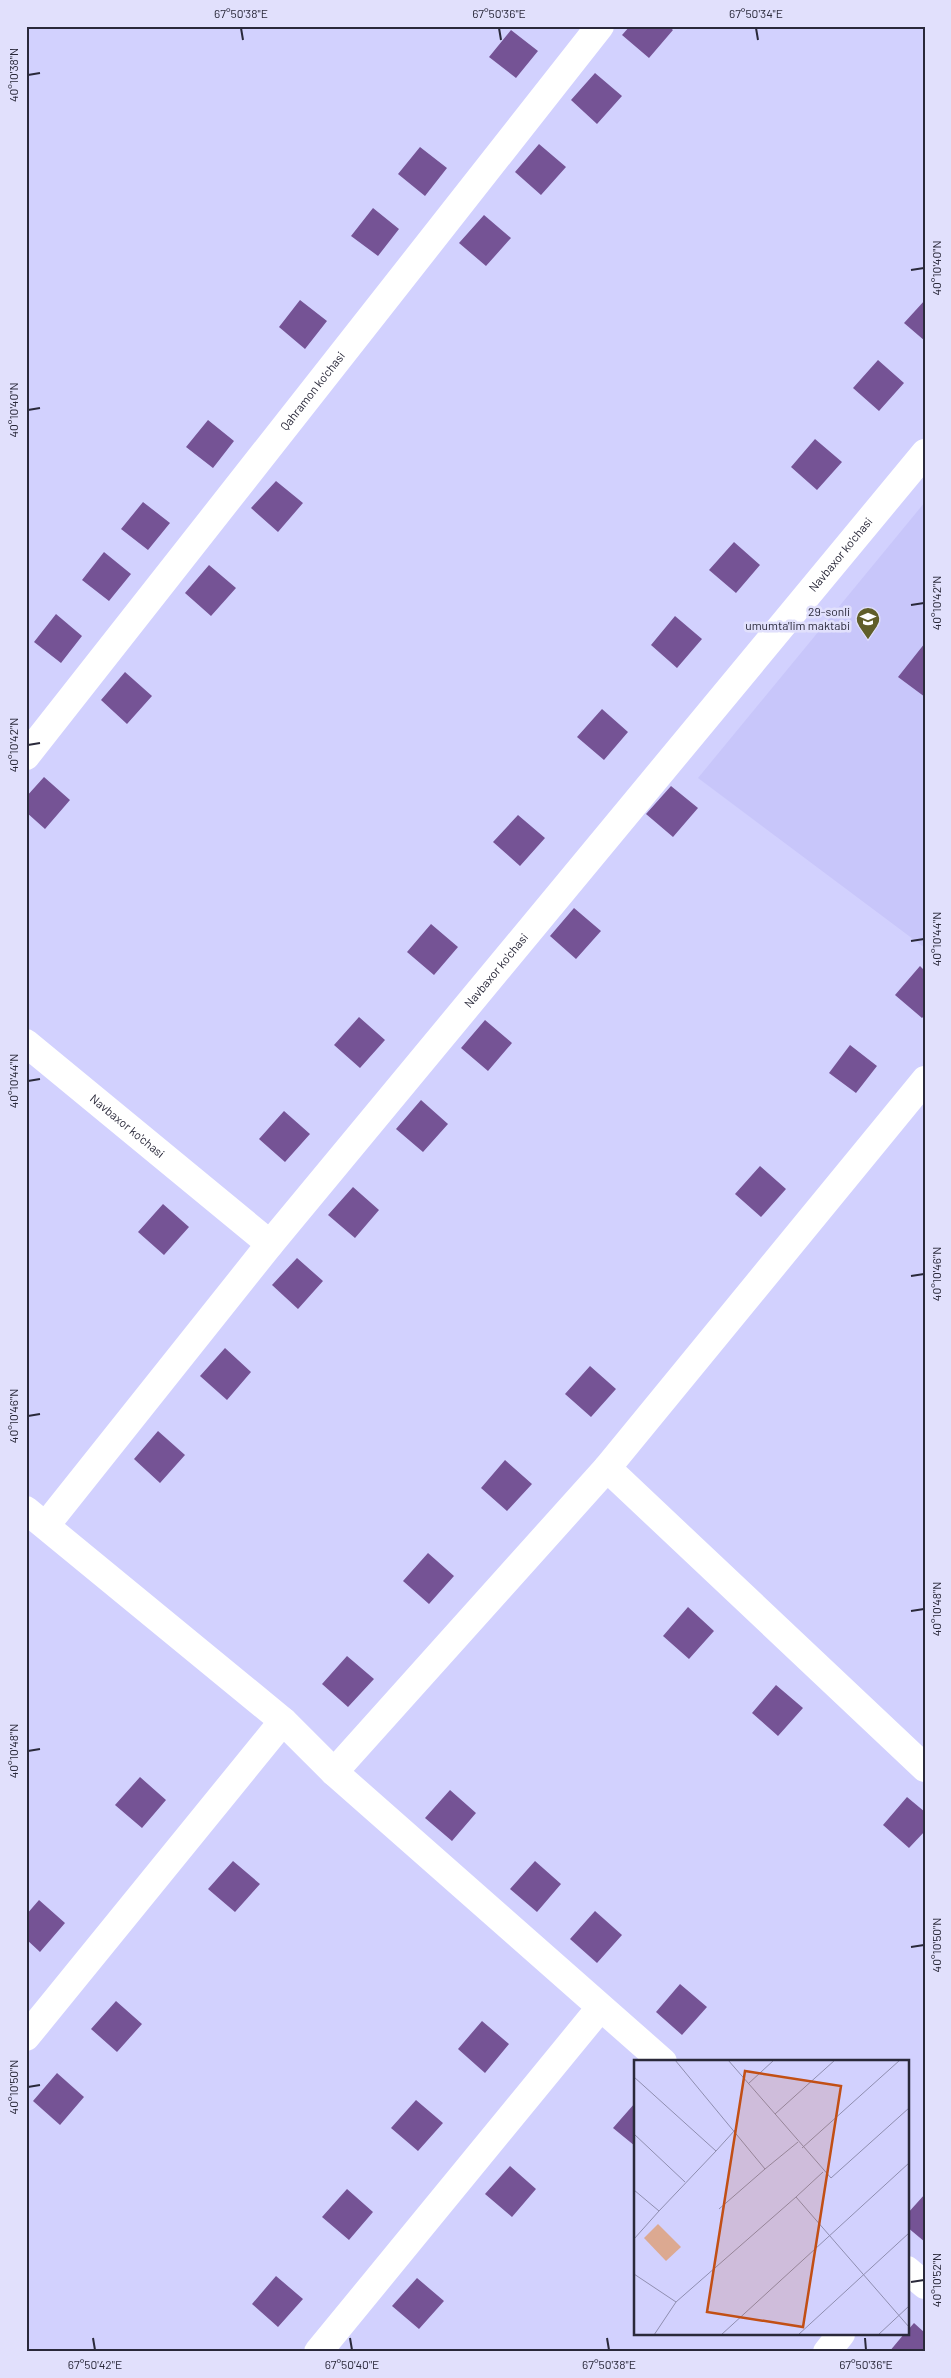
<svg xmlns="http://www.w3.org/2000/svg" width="951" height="2378" viewBox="0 0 951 2378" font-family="Barlow,sans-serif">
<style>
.built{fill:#c8c6fa}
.building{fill:#755395}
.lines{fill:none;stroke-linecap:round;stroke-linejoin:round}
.minor{stroke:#fff;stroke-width:28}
.ticks{fill:none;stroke:#2a293a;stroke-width:2}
.labels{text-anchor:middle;stroke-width:5;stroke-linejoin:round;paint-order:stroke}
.street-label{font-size:12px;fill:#2a293a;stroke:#e1e0fc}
.poi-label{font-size:12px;fill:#2a293a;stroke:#e1e0fc;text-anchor:end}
.inset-road{fill:none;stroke:#8f8eb0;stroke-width:1}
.view{fill:#c24f15;fill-opacity:0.15;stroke:#c24f15;stroke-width:2.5}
.inset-edge{fill:none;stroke:#2a293a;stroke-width:2.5}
.neatline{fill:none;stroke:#2a293a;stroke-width:2}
.ticks-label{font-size:12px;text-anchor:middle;fill:#2a293a}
</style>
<rect width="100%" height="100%" fill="#d2d1fe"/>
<path class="built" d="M925,502V948L698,778Z"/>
<path class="building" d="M630,26H668L673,30L649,58L622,35Z
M511,30L538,51L516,78L489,57Z
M595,73L622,96L597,124L571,100Z
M539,144L566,167L541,195L515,172Z
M420,147L447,168L425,196L398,174Z
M373,208L399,229L378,256L351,236Z
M484,215L511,238L486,266L459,243Z
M300,300L327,321L305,349L279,327Z
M925,300V341L904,323Z
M878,360L904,383L879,411L853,388Z
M208,420L234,441L213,468L186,447Z
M815,439L842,462L817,490L791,467Z
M276,481L303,503L278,532L251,508Z
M143,502L170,523L148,550L121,529Z
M734,542L760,565L736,593L709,570Z
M104,552L131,574L109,601L82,580Z
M209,565L236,588L211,616L185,593Z
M56,614L82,636L61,663L34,642Z
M675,616L702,639L677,668L651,645Z
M925,643V697L898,677Z
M125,672L152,696L127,724L101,700Z
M602,709L628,732L604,760L577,737Z
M44,777L70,800L45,829L26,812V797Z
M671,786L698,808L673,837L646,814Z
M518,815L545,838L520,866L493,842Z
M574,908L601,931L576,959L550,936Z
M431,924L458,947L434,975L407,952Z
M920,966L925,971V1015L922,1018L895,995Z
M359,1017L385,1040L360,1068L334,1045Z
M485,1020L512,1043L488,1071L461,1048Z
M850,1045L877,1066L856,1093L829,1073Z
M421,1100L448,1124L423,1152L396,1129Z
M284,1111L310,1134L285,1162L259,1139Z
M760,1166L786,1189L761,1217L735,1194Z
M353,1187L379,1210L355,1238L328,1215Z
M163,1204L189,1227L164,1255L138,1232Z
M297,1258L323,1281L298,1309L272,1285Z
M225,1348L251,1372L227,1400L200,1376Z
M590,1366L616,1389L591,1417L565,1394Z
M158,1431L185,1455L160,1483L134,1459Z
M505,1460L532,1484L507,1511L481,1488Z
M428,1553L454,1576L429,1604L403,1581Z
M688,1607L714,1631L689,1659L663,1636Z
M347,1656L374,1679L348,1707L322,1684Z
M776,1685L803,1708L778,1736L752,1713Z
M140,1777L166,1800L142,1828L115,1805Z
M450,1790L476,1813L452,1841L425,1818Z
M907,1797L925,1812V1831L909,1848L883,1825Z
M233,1861L260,1884L235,1912L208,1889Z
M535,1861L561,1884L537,1912L510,1889Z
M39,1900L65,1923L40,1952L26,1939V1915Z
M595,1911L622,1935L597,1963L570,1939Z
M680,1984L707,2007L682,2035L656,2012Z
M116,2001L142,2024L117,2052L91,2029Z
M482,2021L509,2044L485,2073L458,2049Z
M57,2073L84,2097L60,2125L33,2101Z
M416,2100L443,2123L418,2151L391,2128Z
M635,2103V2146L613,2128Z
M510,2166L536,2189L512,2217L485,2194Z
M347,2189L373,2212L349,2240L322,2217Z
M925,2194V2242L907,2227V2214Z
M276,2276L303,2299L278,2327L252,2304Z
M417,2278L444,2301L419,2329L392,2306Z
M914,2323L925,2333V2352H889L904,2334H907V2331Z"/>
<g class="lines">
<g class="minor">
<path id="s1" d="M26,756L600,26"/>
<path id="s2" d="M26,1043L270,1244L925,453"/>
<path d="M607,1468L925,1080"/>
<path d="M26,1510L283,1721L334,1772L663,2062"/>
<path d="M47,1524L270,1244"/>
<path d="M334,1772L607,1468L925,1768"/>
<path d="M26,2037L283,1721"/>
<path d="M907,2270L925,2285"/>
<path d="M318,2352L600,2008"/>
<path d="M827,2352L841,2334"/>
</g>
</g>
<path class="ticks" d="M241,28L243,40M499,28L501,40M756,28L758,40M28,75L40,73M911,270L924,268M28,410L40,408M911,605L924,603M28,745L40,743M911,941L924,939M28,1081L40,1079M911,1276L924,1274M28,1416L40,1414M911,1611L924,1609M28,1751L40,1749M911,1947L924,1945M28,2087L40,2085M911,2282L924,2280M93,2338L95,2350M350,2338L352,2350M607,2338L609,2350M865,2338L866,2350"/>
<defs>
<g id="school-pin" transform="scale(1.25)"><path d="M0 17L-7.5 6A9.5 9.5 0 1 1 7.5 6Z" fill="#605e2a" stroke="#e1e0fc"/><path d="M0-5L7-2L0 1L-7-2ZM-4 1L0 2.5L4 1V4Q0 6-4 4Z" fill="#fff"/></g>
</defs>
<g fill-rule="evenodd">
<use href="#school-pin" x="868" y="619"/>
</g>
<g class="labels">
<g class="street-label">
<text dy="4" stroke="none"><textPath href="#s1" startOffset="464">Qahramon ko'chasi</textPath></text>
<text dy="4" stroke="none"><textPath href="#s2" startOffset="1211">Navbaxor ko'chasi</textPath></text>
<text dy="4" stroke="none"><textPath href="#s2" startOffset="671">Navbaxor ko'chasi</textPath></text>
<text dy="4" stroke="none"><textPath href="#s2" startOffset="131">Navbaxor ko'chasi</textPath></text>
</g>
<g class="poi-label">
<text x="850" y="616">29-sonli<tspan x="850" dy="14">umumta'lim maktabi</tspan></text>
</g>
</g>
<g transform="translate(634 2060)">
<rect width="275" height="275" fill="#d2d1fe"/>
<path d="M24,164L47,187L32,201L10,178Z" fill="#dca991"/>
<path class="inset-road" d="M41,0L131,109L164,82M94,0L197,118L275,48M0,17L82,91L101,70M114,24L140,0M141,54L201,0M0,74L51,122M168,88L266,0M0,130L25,151L0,179M162,137L189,112M85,149L131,109M25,151L82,91M0,214L42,242M20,275L42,242L162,137L275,267M87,275L275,103M164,275L275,173M244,275L275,246"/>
<path class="view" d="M111,11L207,26L169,267L73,252Z"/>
<rect width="275" height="275" class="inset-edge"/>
</g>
<rect width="951" height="2378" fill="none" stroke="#e1e0fc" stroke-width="55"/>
<rect x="28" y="28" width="896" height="2322" class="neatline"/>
<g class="ticks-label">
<text x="241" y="18">67°50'38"E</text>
<text x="499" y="18">67°50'36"E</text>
<text x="756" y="18">67°50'34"E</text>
<text transform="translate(14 75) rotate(-90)" y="4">40°10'38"N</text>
<text transform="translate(937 268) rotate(-90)" y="4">40°10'40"N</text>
<text transform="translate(14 410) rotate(-90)" y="4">40°10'40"N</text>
<text transform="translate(937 603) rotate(-90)" y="4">40°10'42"N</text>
<text transform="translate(14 745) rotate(-90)" y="4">40°10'42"N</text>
<text transform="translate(937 939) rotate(-90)" y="4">40°10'44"N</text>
<text transform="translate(14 1081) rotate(-90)" y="4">40°10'44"N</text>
<text transform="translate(937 1274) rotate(-90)" y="4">40°10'46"N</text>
<text transform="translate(14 1416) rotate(-90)" y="4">40°10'46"N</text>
<text transform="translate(937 1609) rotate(-90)" y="4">40°10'48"N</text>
<text transform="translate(14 1751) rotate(-90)" y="4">40°10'48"N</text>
<text transform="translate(937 1945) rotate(-90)" y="4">40°10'50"N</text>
<text transform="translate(14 2087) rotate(-90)" y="4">40°10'50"N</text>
<text transform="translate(937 2280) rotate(-90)" y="4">40°10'52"N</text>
<text x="95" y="2369">67°50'42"E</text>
<text x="352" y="2369">67°50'40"E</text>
<text x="609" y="2369">67°50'38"E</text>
<text x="866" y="2369">67°50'36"E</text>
</g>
</svg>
